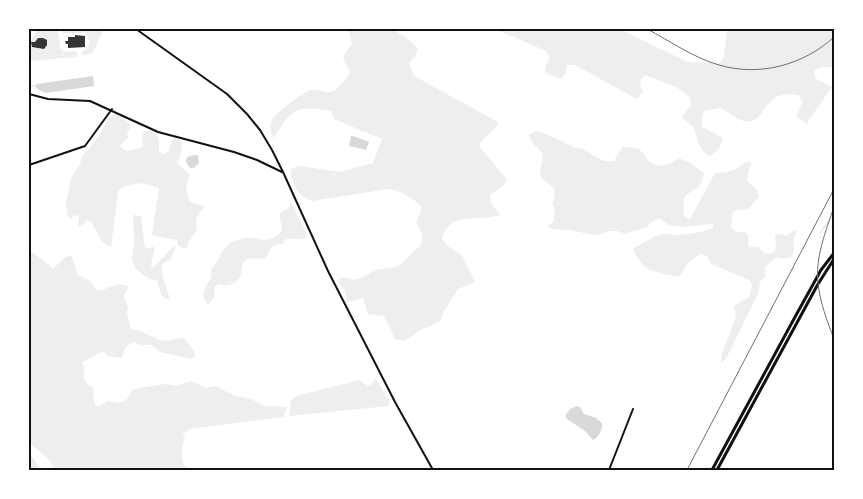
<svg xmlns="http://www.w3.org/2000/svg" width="863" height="499" viewBox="0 0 863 499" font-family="'DM Sans',sans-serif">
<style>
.green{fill:#eee}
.water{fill:#d9d9d9}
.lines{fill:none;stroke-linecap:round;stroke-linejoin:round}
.stream{stroke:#d9d9d9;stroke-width:1}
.building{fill:#353535}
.minor{stroke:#111;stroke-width:2}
.tertiary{stroke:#111;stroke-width:2}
.trunk{stroke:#111;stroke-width:3}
.rail{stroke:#707070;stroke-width:1}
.neatline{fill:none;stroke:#111;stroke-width:2}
</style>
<rect width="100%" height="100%" fill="#fff"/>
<path class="green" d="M39,29H56L59,35L60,49H63V52L75,51L78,54L75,57L29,61V42Z
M60,29H100L102,30V34L97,42L98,44L91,54L81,55L82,52L87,49L90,41L85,33H62Z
M348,29H393L413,43L418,49L415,56L409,62L414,76L498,122C495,133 483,135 479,146L507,180L503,186L490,195L491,203L500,215C494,216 487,218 480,218C462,219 448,218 442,239L448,246L462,256L475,282L458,289L443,313L441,321L418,331L411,337L404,341L395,339L384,316L368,314L363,298L348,302L345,292L337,280L344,277C358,284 364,275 376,270C383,268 389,269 395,267C403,264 408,258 413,252C414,250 417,249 419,247C426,240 421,229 416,223L422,208C417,200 398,189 388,189L312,201C299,197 293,185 290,173L292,168L300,166L340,172L373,163L382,139L334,119L331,111C297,105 291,109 274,138C270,132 269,126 272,120C275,113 305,90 312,90C320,89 328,95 335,90C341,86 347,78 350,72L343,57L352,43Z
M495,29H619L688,62L720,63L724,56L727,32L729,29H834V67H822L814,71L815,78L832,87L808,121V125L796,116L803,102L798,95C793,95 787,94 782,95C764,97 762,129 741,120C733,117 727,111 720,108L704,111L702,119V127L723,138C721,147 717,152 709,157C699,148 697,140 694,127L681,118L691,105L690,97L676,87L645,75C639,81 639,84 643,91L637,99L575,65H567L566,73L561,79L545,73L546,65L550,58L546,51Z
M115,114L120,115L129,123L130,128L127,133L128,138L120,145L123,149L128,151L143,147L142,137L144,132L149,130C162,137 158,141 159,152L164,154L169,150L173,138L178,139L182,143L181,154L177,163L190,175L186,186L189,201L205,207C197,213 195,220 197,230L188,243L187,248H182L178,245L177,240L152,235L159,188C144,182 131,181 118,191L111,247L102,242L91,221L86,220L83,225L78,227L79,216L74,215L71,219L67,215L66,204L71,178L80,164L82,157L99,136L107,121L110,116Z
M536,131L544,133L574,147L582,149L604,161H614L622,147C627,147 633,147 638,149C644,152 645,157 649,161C659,170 670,165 679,158L690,163L704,173C701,190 695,188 684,197L683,213L685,217L690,219L715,173C723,173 732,172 739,167C744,164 744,162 750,162L751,165L749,169L747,181L756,189L759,197L748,209L736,210L733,212L731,227L737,232H745L748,235V244L750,247H758C763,253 768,257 775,251L776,247L775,235L779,234L786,236L793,231L797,230C796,234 794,238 793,242C793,246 795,247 794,251C792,260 783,260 777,257L767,265L765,268L766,276L760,282L758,294L726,359L721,363L722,353L736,317L734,306L749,297L752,285L749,280L711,264L707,256L700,254L687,264L679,277C656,272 642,273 633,248C644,244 652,235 665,234C670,233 675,236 680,235C690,234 706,232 714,227L713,224C696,224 672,233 660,218L653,221L647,227L625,234L617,231H609L601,234L593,235L570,230L553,229L547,227L554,221L555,211L552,203L555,196L554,188L541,178C539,169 543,163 543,154L532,142L529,135Z
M291,202L307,234L306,238C299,241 294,238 286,239L283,244C269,244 272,249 265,258C259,260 249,256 245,261C240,265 243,271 240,276C236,284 227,288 219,284L215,286L214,297L208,305C195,288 214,286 211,269C220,261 221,247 233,242C238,239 246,237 252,238C256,238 260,240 264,240C269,240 282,235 282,228C282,222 278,220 280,213L290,207Z
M133,215L141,216L145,248H150L154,246C156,254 149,261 152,269L174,246L176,247L171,259L162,264C161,277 166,287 170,298L167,299L162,296L157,281L147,278L135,268L132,258L134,244Z
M29,248C35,257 46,260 53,269L64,258L71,255L78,275C82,278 89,279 92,283C95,287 92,287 97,290C105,293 115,279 129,287L124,295L125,300L128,308L127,313L131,329L137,330L163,341L184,338L194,351L195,356L191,359L160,352L152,345H142L133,342L125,348L122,358L108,356L104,352C96,353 90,359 82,362C89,376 75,375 93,388L94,403L98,407L108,401L119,403L124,401L128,398L133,389L165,384L176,386L191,381L206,388L216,386L235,396L251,399L265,406L287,407L283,417L190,429L182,434L185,436C182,450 178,461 189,470H55C51,459 38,450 29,443Z
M374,379H376L390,402L389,406L289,416L291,400L296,396L359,380L368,386L372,384Z
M29,454L34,459L40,470H29Z"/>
<path class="water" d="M93,76L94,86L45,93L36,88V84Z
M351,136H353L369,142L366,150L349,146Z
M194,155H198L199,163L194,168H190L186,162L187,157Z
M577,406L580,407L584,414L596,418L602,423C603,429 599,437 593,440L585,431L567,419L565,416L570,409Z"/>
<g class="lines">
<path class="stream" d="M29,86H36
M832,218H834
M820,233L831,218"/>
</g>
<path class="building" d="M75,35L85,36V47L68,48V44H66L65,41H68V37H75Z
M38,38H43L47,40V45L44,49L32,47L31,42H35Z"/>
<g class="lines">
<path class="minor" d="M29,94L48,99L90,101L158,132L234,152L257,160L282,172
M29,165L85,146L112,109
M609,470L633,409"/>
<path class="tertiary" d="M136,29L227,94L247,114L260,130L272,150L283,172L328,271L395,402L433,470"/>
<path class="trunk" d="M712,470L795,317L821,270L834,253
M717,470L818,284L834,259"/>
<path class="rail" d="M647,29C670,41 694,58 719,65C759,77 804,65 834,37
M834,207C826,230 815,258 818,283C820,302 827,321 834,339
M687,470L834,189"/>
</g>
<rect width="863" height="499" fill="none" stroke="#ffffff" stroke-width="60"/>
<rect x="30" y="30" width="803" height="439" class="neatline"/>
</svg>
